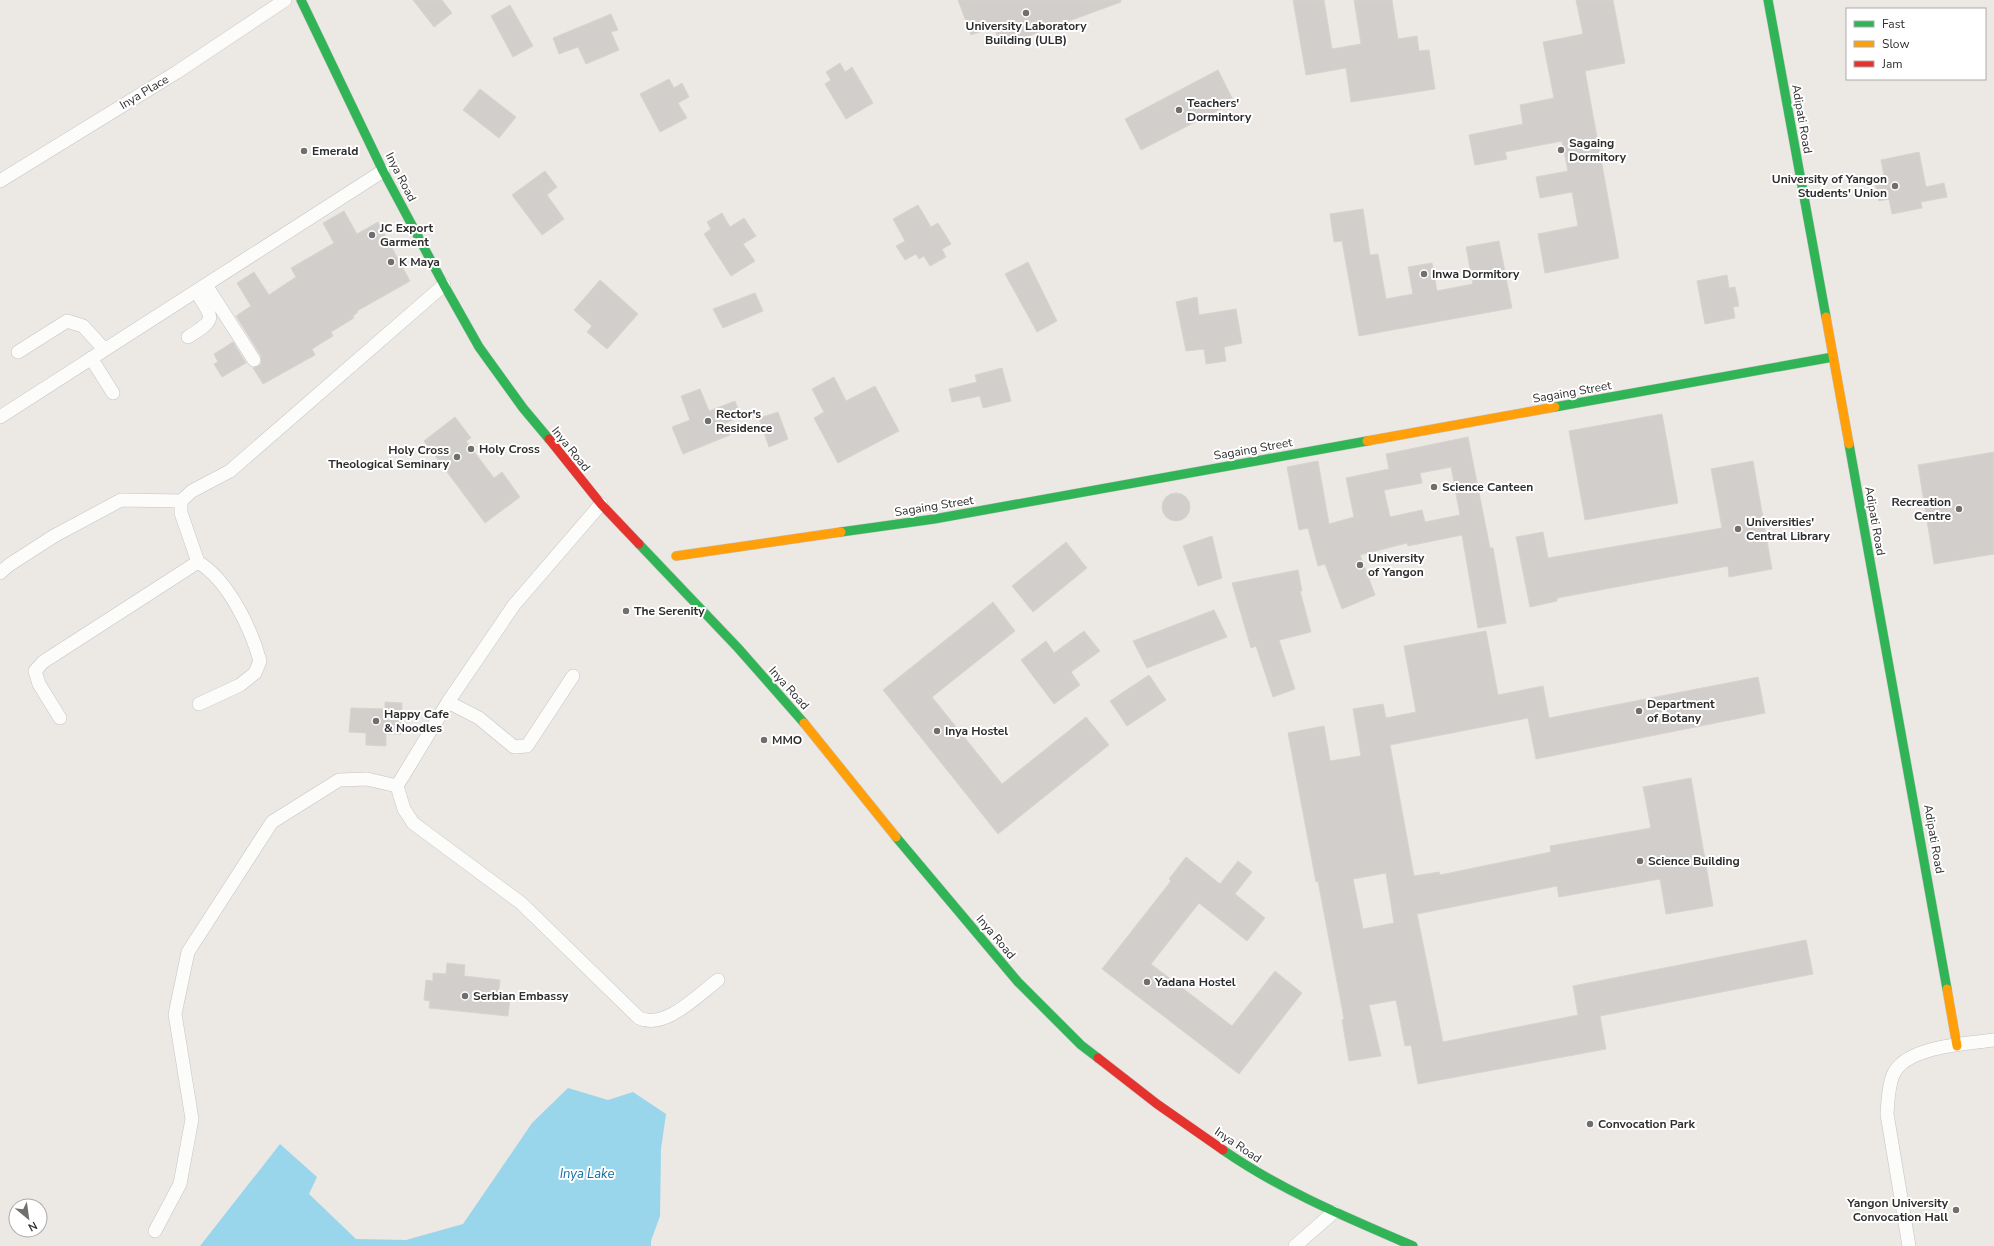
<svg xmlns="http://www.w3.org/2000/svg" width="1994" height="1246" viewBox="0 0 1994 1246" font-family="'Nunito Sans',sans-serif">
<style>
.water{fill:#99d6ec}
.building{fill:#d1cecb;stroke:#d7d4d0;fill-rule:evenodd}
.lines{fill:none;stroke-linecap:round;stroke-linejoin:round}
.street-casing{stroke:#c5c4c5;stroke-width:14}
.fast-casing{stroke:#c5c4c5;stroke-width:10}
.slow-casing{stroke:#c5c4c5;stroke-width:10}
.jam-casing{stroke:#c5c4c5;stroke-width:10}
.street{stroke:#fcfcfb;stroke-width:13}
.fast{stroke:#30b455;stroke-width:9}
.slow{stroke:#ff9f0a;stroke-width:9}
.jam{stroke:#e5322d;stroke-width:9}
.poi-dot{fill:#706f6e;stroke:#fff;stroke-width:1.5}
.labels{text-anchor:middle;stroke-width:4;stroke-linejoin:round;paint-order:stroke}
.poi-label{font-size:12px;font-weight:bold;fill:#2e2e2e;stroke:#fff;text-anchor:start}
.street-label{font-size:12px;fill:#2e2e2e;stroke:#fff}
.water-label{font-size:13px;font-style:italic;fill:#0d6fa3;stroke:#fff}
</style>
<rect width="100%" height="100%" fill="#ece8e4"/>
<path class="water" d="M568,1088L608,1100L633,1092L666,1114L661,1149L660,1216L651,1241V1246H200L280,1144L317,1177L309,1194L356,1239L406,1240L463,1224L532,1123Z"/>
<path class="building" d="M413,0H442L452,13L434,27Z
M958,0H1121V2L1001,46L994,27L971,35Z
M1293,0H1324L1332,49L1361,44L1354,0H1392L1398,39L1417,36L1419,51L1429,50L1435,89L1351,102L1346,68L1306,75Z
M1576,0H1613L1625,63L1585,71L1619,258L1545,273L1538,234L1578,226L1572,192L1540,198L1536,177L1568,171L1562,141L1505,152L1507,159L1475,165L1469,135L1523,124L1520,105L1554,98L1543,42L1583,34Z
M510,5L533,46L513,57L491,16Z
M611,14L618,30L611,32L619,50L586,64L578,47L559,54L553,38Z
M840,63L845,72L852,67L873,103L846,119L825,84L831,80L826,72Z
M1218,70L1234,102L1141,150L1125,119Z
M669,79L674,88L682,83L689,97L678,103L687,118L660,132L640,94Z
M480,89L516,117L499,138L463,110Z
M1919,152L1926,187L1944,183L1947,197L1921,202L1922,208L1892,214L1889,199L1879,201L1875,183L1885,181L1881,160Z
M545,171L557,187L547,195L564,219L542,235L512,195Z
M918,205L931,227L938,223L951,244L942,249L946,257L930,266L924,256L919,259L916,254L905,260L896,246L905,241L893,219Z
M1363,209L1370,255L1378,254L1386,299L1413,294L1408,267L1432,263L1437,291L1473,284L1466,247L1499,241L1512,308L1359,336L1342,241L1334,242L1330,214Z
M344,211L357,234L378,222L410,281L357,311L358,312L353,316L354,318L331,332L333,336L312,349L315,355L263,384L253,368L261,364V356L236,316L251,306L237,283L254,272L269,295L296,277L291,268L334,243L323,223Z
M722,213L730,227L744,218L756,236L743,244L755,261L731,276L704,234L711,229L707,222Z
M1028,262L1057,321L1037,332L1005,274Z
M1727,275L1729,288L1735,287L1739,306L1733,307L1735,318L1705,324L1697,281Z
M600,280L638,314L607,349L587,332L592,326L574,310Z
M755,293L763,311L723,328L713,309Z
M1197,297L1199,315L1236,309L1242,343L1224,347L1226,361L1206,364L1204,349L1186,351L1176,302Z
M233,342L246,363L222,377L214,364L218,362L214,354Z
M1002,368L1011,401L983,408L980,396L952,402L949,389L977,382L975,375Z
M834,377L846,401L875,386L899,431L838,463L814,418L824,412L812,389Z
M700,389L709,411L735,401L741,417L725,423L730,435L683,454L672,427L690,420L681,396Z
M778,412L788,439L769,447L759,418Z
M1662,414L1678,503L1585,520L1569,431Z
M455,417L471,438L466,441L494,478L502,472L520,497L485,523L424,441Z
M1468,437L1490,548H1493L1506,623L1478,628L1462,535L1408,546L1407,543L1360,555L1375,595L1342,609L1325,564L1318,566L1308,528L1299,530L1287,467L1318,461L1329,524L1354,517L1346,478L1389,469L1386,454ZM1451,467L1460,515L1425,522L1422,510L1390,517L1384,490L1422,483L1420,473Z
M1994,452V554L1934,564L1918,465Z
M1753,461L1772,569L1729,577L1728,566L1557,598V601L1530,607L1516,537L1543,532L1548,558L1722,528L1711,469Z
M1162 507a14 14 0 1 1 28 0a14 14 0 1 1-28 0Z
M1212,536L1222,578L1198,586L1183,546Z
M1066,542L1087,568L1033,612L1012,586Z
M1298,570L1302,591H1300L1311,632L1279,640L1295,689L1273,697L1256,646L1251,648L1232,583Z
M993,602L1015,631L932,697L1002,784L1086,717L1109,745L998,834L883,690Z
M1214,610L1227,637L1147,668L1133,641Z
M1084,631L1100,651L1071,672L1080,685L1054,704L1021,660L1046,641L1054,653Z
M1486,631L1498,695L1543,686L1549,718L1758,677L1765,713L1536,759L1528,718L1390,745L1414,876L1439,872L1440,875L1551,852L1550,846L1651,828L1643,787L1691,778L1713,906L1666,914L1660,879L1559,897L1557,886L1417,914L1443,1042L1578,1015L1573,986L1806,940L1813,974L1600,1016L1606,1049L1418,1084L1411,1045L1405,1046L1396,1000L1369,1005L1381,1056L1349,1061L1342,1020L1344,1019L1318,881L1316,882L1288,733L1324,726L1330,761L1361,756L1353,709L1383,704L1386,718L1416,712L1404,646ZM1386,873L1394,923L1363,929L1353,879Z
M1149,675L1166,700L1127,726L1110,701Z
M385,702L402,703L401,734H386V746L366,745V733L349,732L351,708L385,709Z
M1186,857L1220,884L1238,861L1252,872L1235,894L1265,918L1247,941L1199,903L1151,964L1232,1026L1275,971L1302,993L1239,1074L1102,969L1171,881L1169,879Z
M447,963L465,965L464,976L500,980L498,996L510,997L508,1016L429,1008L430,1001L424,1000L426,980L433,981V973L446,974Z"/>
<g class="lines">
<g class="street-casing">
<path id="street" d="M0,181L177,72L285,0
M206,285L254,360
M188,337C218,318 213,320 196,291
M18,352L67,321L83,326L104,349
M91,358L113,393
M0,417L383,171
M601,504L514,605L448,702L397,786L404,809L413,823L521,903L639,1018C665,1030 698,995 718,980
M198,562C228,580 251,628 260,661L255,673L240,685L199,704
M0,573L9,565L54,536L121,500L181,501
M448,702L479,718L514,747L527,746L573,676
M60,718L39,684L35,671L43,662L198,562L181,513V501L192,491L230,471L444,285
M155,1231L180,1184L192,1119L175,1014L188,952L272,822L339,780L367,779L397,786
M1295,1246L1334,1212
M1909,1246L1887,1114C1888,1102 1888,1087 1893,1075C1905,1046 1967,1044 1994,1040"/>
</g>
<g class="fast-casing">
<path id="fast" d="M301,0L383,171L444,285L479,347L523,408L549,439
M1768,0L1826,317
M1555,407L1833,357
M1849,444L1947,989
M841,532L934,519L1367,441
M639,544L738,648L804,723
M896,837L1018,982L1081,1045L1098,1058
M1223,1150C1282,1191 1348,1218 1413,1246"/>
</g>
<g class="slow-casing">
<path id="slow" d="M1826,317L1849,444
M1367,441L1555,407
M676,556L841,532
M804,723L896,837
M1947,989L1957,1046"/>
</g>
<g class="jam-casing">
<path id="jam" d="M549,439L601,504L639,544
M1098,1058L1157,1104L1223,1150"/>
</g>
<use href="#street" class="street"/>
<use href="#fast" class="fast"/>
<use href="#slow" class="slow"/>
<use href="#jam" class="jam"/>
</g>
<g class="poi-dot">
<circle cx="1026" cy="13" r="4"/>
<circle cx="1179" cy="110" r="4"/>
<circle cx="1561" cy="150" r="4"/>
<circle cx="304" cy="151" r="4"/>
<circle cx="1895" cy="186" r="4"/>
<circle cx="372" cy="235" r="4"/>
<circle cx="391" cy="262" r="4"/>
<circle cx="1424" cy="274" r="4"/>
<circle cx="708" cy="421" r="4"/>
<circle cx="471" cy="449" r="4"/>
<circle cx="457" cy="457" r="4"/>
<circle cx="1434" cy="487" r="4"/>
<circle cx="1959" cy="509" r="4"/>
<circle cx="1738" cy="529" r="4"/>
<circle cx="1360" cy="565" r="4"/>
<circle cx="626" cy="611" r="4"/>
<circle cx="1639" cy="711" r="4"/>
<circle cx="376" cy="721" r="4"/>
<circle cx="937" cy="731" r="4"/>
<circle cx="764" cy="740" r="4"/>
<circle cx="1640" cy="861" r="4"/>
<circle cx="1147" cy="982" r="4"/>
<circle cx="465" cy="996" r="4"/>
<circle cx="1590" cy="1124" r="4"/>
<circle cx="1956" cy="1210" r="4"/>
</g>
<g class="labels">
<g class="poi-label">
<text x="1026" y="30" text-anchor="middle">University Laboratory<tspan x="1026" dy="14">Building (ULB)</tspan></text>
<text x="1187" y="107">Teachers'<tspan x="1187" dy="14">Dormintory</tspan></text>
<text x="1569" y="147">Sagaing<tspan x="1569" dy="14">Dormitory</tspan></text>
<text x="312" y="155">Emerald</text>
<text x="1887" y="183" text-anchor="end">University of Yangon<tspan x="1887" dy="14">Students' Union</tspan></text>
<text x="380" y="232">JC Export<tspan x="380" dy="14">Garment</tspan></text>
<text x="399" y="266">K Maya</text>
<text x="1432" y="278">Inwa Dormitory</text>
<text x="716" y="418">Rector's<tspan x="716" dy="14">Residence</tspan></text>
<text x="479" y="453">Holy Cross</text>
<text x="449" y="454" text-anchor="end">Holy Cross<tspan x="449" dy="14">Theological Seminary</tspan></text>
<text x="1442" y="491">Science Canteen</text>
<text x="1951" y="506" text-anchor="end">Recreation<tspan x="1951" dy="14">Centre</tspan></text>
<text x="1746" y="526">Universities'<tspan x="1746" dy="14">Central Library</tspan></text>
<text x="1368" y="562">University<tspan x="1368" dy="14">of Yangon</tspan></text>
<text x="634" y="615">The Serenity</text>
<text x="1647" y="708">Department<tspan x="1647" dy="14">of Botany</tspan></text>
<text x="384" y="718">Happy Cafe<tspan x="384" dy="14">&amp; Noodles</tspan></text>
<text x="945" y="735">Inya Hostel</text>
<text x="772" y="744">MMO</text>
<text x="1648" y="865">Science Building</text>
<text x="1155" y="986">Yadana Hostel</text>
<text x="473" y="1000">Serbian Embassy</text>
<text x="1598" y="1128">Convocation Park</text>
<text x="1948" y="1207" text-anchor="end">Yangon University<tspan x="1948" dy="14">Convocation Hall</tspan></text>
</g>
<g class="street-label">
<text transform="translate(144 92) rotate(-31)" y="4">Inya Place</text>
<text transform="translate(1802 119) rotate(80)" y="4">Adipati Road</text>
<text transform="translate(401 177) rotate(63)" y="4">Inya Road</text>
<text transform="translate(1572 392) rotate(-10)" y="4">Sagaing Street</text>
<text transform="translate(571 449) rotate(51)" y="4">Inya Road</text>
<text transform="translate(1253 449) rotate(-10)" y="4">Sagaing Street</text>
<text transform="translate(934 506) rotate(-9)" y="4">Sagaing Street</text>
<text transform="translate(1875 521) rotate(80)" y="4">Adipati Road</text>
<text transform="translate(789 688) rotate(48)" y="4">Inya Road</text>
<text transform="translate(1934 839) rotate(80)" y="4">Adipati Road</text>
<text transform="translate(996 937) rotate(50)" y="4">Inya Road</text>
<text transform="translate(1238 1145) rotate(34)" y="4">Inya Road</text>
</g>
<g class="water-label">
<text x="587" y="1178">Inya Lake</text>
</g>
</g>
<rect x="1846" y="8" width="140" height="72" fill="#ffffff" stroke="#ababab"/>
<rect x="1854" y="21" width="20" height="6" fill="#30b455" stroke="#ababab"/>
<text x="1882" y="28" font-size="12" fill="#2e2e2e">Fast</text>
<rect x="1854" y="41" width="20" height="6" fill="#ff9f0a" stroke="#ababab"/>
<text x="1882" y="48" font-size="12" fill="#2e2e2e">Slow</text>
<rect x="1854" y="61" width="20" height="6" fill="#e5322d" stroke="#ababab"/>
<text x="1882" y="68" font-size="12" fill="#2e2e2e">Jam</text>
<g transform="translate(28 1218) rotate(151)"><circle r="19" fill="#ffffff" stroke="#ababab"/>
<path d="M0-3L7 15L0 10L-7 15Z" fill="#706f6e"/>
<text y="-6" font-size="11" font-weight="bold" text-anchor="middle" fill="#2e2e2e">N</text>
</g>
</svg>
